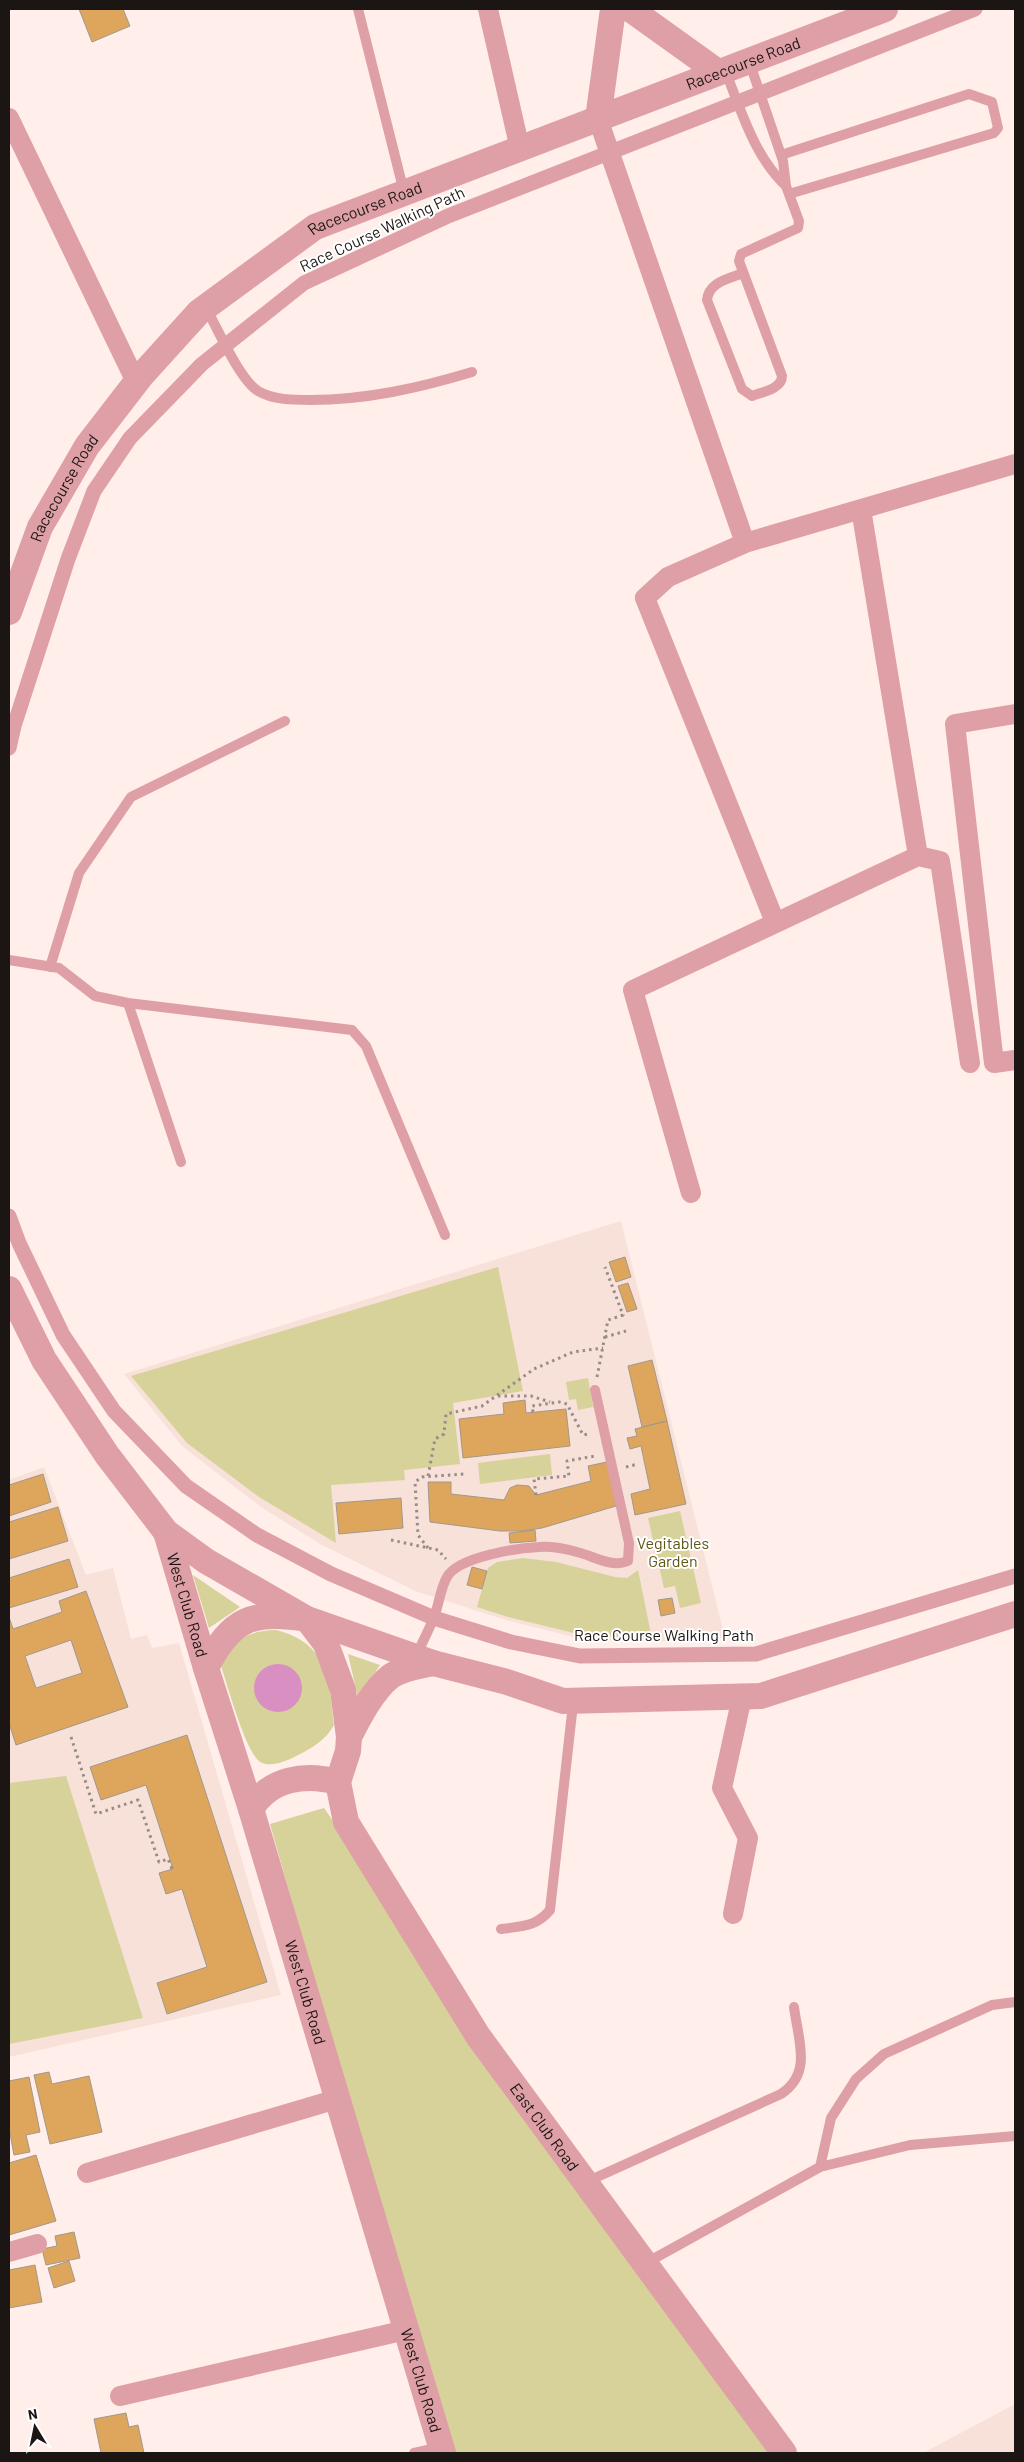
<svg xmlns="http://www.w3.org/2000/svg" width="1024" height="2462" viewBox="0 0 1024 2462" font-family="Barlow,sans-serif">
<style>
.built{fill:#f8e1d8}
.green{fill:#d7d19a}
.water{fill:#da8fc2}
.building{fill:#dea65d;stroke:#a1988c;fill-rule:evenodd}
.lines{fill:none;stroke-linecap:round;stroke-linejoin:round}
.path{stroke:#978c88;stroke-width:3;stroke-dasharray:2.5 4;stroke-linecap:butt}
.service{stroke:#df9fa7;stroke-width:10}
.pedestrian{stroke:#df9fa7;stroke-width:15}
.minor{stroke:#df9fa7;stroke-width:20}
.tertiary{stroke:#df9fa7;stroke-width:26}
.labels{text-anchor:middle;stroke-width:4;stroke-linejoin:round;paint-order:stroke}
.street-label{font-size:16px;fill:#1b1614;stroke:#fff}
.park-label{font-size:16px;fill:#5d5512;stroke:#fff}
</style>
<rect width="100%" height="100%" fill="#ffeee9"/>
<path class="built" d="M621,1221L725,1638L650,1642L582,1639L506,1620L415,1591L320,1544L261,1507L182,1446L124,1374Z
M44,1467L86,1575L113,1568L131,1639L147,1635L152,1648L179,1643L281,1995L9,2057V1480Z
M1015,2404V2453H923Z"/>
<path class="green" d="M498,1267L523,1391L453,1403L460,1464L404,1470L405,1480L331,1485L336,1543L259,1497L187,1443L131,1376Z
M588,1378L593,1407L578,1410L576,1399L569,1400L566,1382Z
M550,1454L552,1475L480,1484L478,1463Z
M680,1511L701,1603L680,1608L675,1586L664,1588L648,1518Z
M523,1558L556,1562L615,1577L627,1578L638,1570L652,1639L582,1635L508,1617L477,1607L488,1568L497,1562Z
M193,1575L240,1607L209,1628Z
M276,1630C328,1643 329,1679 334,1725C326,1740 311,1749 296,1756C287,1761 272,1767 262,1763C246,1757 226,1679 219,1660C239,1639 246,1631 276,1630Z
M348,1654L380,1665L358,1698Z
M66,1776L143,2018L9,2044V1783Z
M324,1808L774,2453H448L270,1824Z"/>
<path class="water" d="M254 1688a24 24 0 1 1 48 0a24 24 0 1 1-48 0Z"/>
<path class="building" d="M79,9H123L130,26L92,42Z
M625,1257L631,1277L616,1282L609,1262Z
M628,1283L637,1309L627,1312L618,1286Z
M652,1360L667,1421L642,1427L628,1366Z
M525,1400L526,1413L566,1409L570,1446L463,1458L459,1419L504,1414L503,1403Z
M667,1421L686,1504L635,1515L631,1494L650,1489L641,1446L630,1449L627,1438L637,1436L635,1429Z
M607,1462L616,1506L542,1528L522,1531H500L430,1522L428,1482H451V1494L504,1500L510,1488L517,1485L529,1486L536,1495L591,1481L588,1466Z
M43,1474L51,1502L9,1516V1485Z
M401,1498L403,1528L339,1534L336,1503Z
M58,1507L68,1541L9,1559V1522Z
M535,1530L536,1541L510,1543L509,1533Z
M69,1559L78,1587L9,1608V1578Z
M472,1567L487,1571L482,1589L467,1585Z
M86,1591L128,1707L16,1745L9,1723V1617L13,1629L62,1612L59,1601ZM71,1640L82,1673L36,1688L25,1656Z
M672,1598L675,1613L661,1616L658,1600Z
M187,1735L267,1982L167,2014L157,1983L207,1967L182,1889L166,1894L159,1873L173,1869L146,1785L101,1800L90,1767Z
M49,2072L52,2084L89,2076L102,2132L50,2144L34,2075Z
M29,2077L40,2132L26,2135L30,2152L14,2155L9,2128V2081Z
M36,2155L56,2221L9,2235V2163Z
M74,2232L80,2258L46,2265L42,2249L57,2246L55,2236Z
M69,2261L75,2281L54,2288L48,2268Z
M35,2265L42,2302L9,2308V2270Z
M126,2413L129,2427L138,2425L144,2453H101L94,2419Z"/>
<g class="lines">
<path class="path" d="M605,1337L626,1331
M597,1377L608,1320L623,1315L605,1267
M498,1396H531L550,1402
M533,1412L532,1406L559,1402L567,1404L583,1435L589,1434
M626,1467L638,1464
M428,1476L435,1439L444,1434L446,1414L482,1406L534,1369L573,1352L603,1348
M536,1495L534,1479L569,1476L567,1461L595,1456
M391,1540L438,1550L446,1559
M428,1548L418,1535L415,1482L422,1477L464,1474
M71,1737L96,1814L138,1800L159,1862L168,1859L172,1869"/>
<path class="service" d="M358,9L404,192
M725,70C741,110 754,156 786,186
M781,155L969,94L992,102L998,128L994,133L789,194
M743,273C728,279 709,282 707,300L742,389L752,396C762,392 782,389 782,376L739,261L741,254L798,228L799,221L786,186L783,161L749,61
M206,308C218,329 239,379 258,391C273,400 294,400 310,400C366,400 419,388 472,372
M9,960L59,968L95,996L128,1003L352,1030L366,1046L445,1235
M50,967L79,873L131,797L285,721
M128,1003L181,1162
M416,1656C422,1643 429,1630 434,1617C439,1605 440,1589 447,1577C458,1557 517,1548 539,1547C551,1546 566,1549 577,1552C594,1556 611,1568 628,1561L629,1543L595,1390
M501,1929C522,1926 536,1927 550,1910L572,1713L575,1702
M820,2167L831,2118L856,2079L884,2054L992,2005L1015,2002
M586,2182L781,2094C813,2073 798,2040 794,2007
M646,2263L820,2167L910,2145L1015,2136
M414,2453L441,2447"/>
<path class="pedestrian" d="M9,748L14,726L68,559L94,491L130,438L202,364L304,283L448,216L975,9
M9,1216L19,1243L63,1335L114,1411L186,1486L257,1535L331,1574L434,1618L511,1642L580,1656L756,1654L1015,1576"/>
<path class="minor" d="M488,9L520,149
M9,118L136,382
M598,119L745,543L1015,464
M861,509L918,856
M745,543L668,577L645,598L775,922
M1015,714L955,724L994,1063L1015,1060
M691,1193L633,990L918,856L940,861L970,1063
M733,1914L748,1838L722,1788L742,1697
M87,2173L337,2099
M9,2252L37,2244
M120,2396L406,2330"/>
<g class="tertiary">
<path d="M630,9L718,72"/>
<path d="M598,119L613,9"/>
<path id="s1" d="M9,612L40,527L87,446L141,376L199,312L315,227L885,9"/>
<path d="M9,1289L44,1360L107,1455L166,1532L206,1561L307,1619L433,1663L507,1682L563,1701L761,1696L1015,1614"/>
<path id="s2" d="M166,1532L206,1668L251,1809L443,2453"/>
<path id="s3" d="M206,1668C231,1618 253,1610 307,1619L326,1644L343,1690L349,1737L348,1751L338,1782L346,1822L478,2036L784,2453"/>
<path d="M349,1737C359,1717 373,1690 391,1676C403,1668 420,1666 433,1663"/>
<path d="M251,1809C270,1778 305,1773 338,1782"/>
</g>
</g>
<g class="labels">
<g class="street-label">
<text dy="6" stroke="none"><textPath href="#s1" startOffset="961">Racecourse Road</textPath></text>
<text dy="6" stroke="none"><textPath href="#s1" startOffset="556">Racecourse Road</textPath></text>
<text transform="translate(382 229) rotate(-25)" y="6">Race Course Walking Path</text>
<text dy="6" stroke="none"><textPath href="#s1" startOffset="136">Racecourse Road</textPath></text>
<text dy="6" stroke="none"><textPath href="#s2" startOffset="76">West Club Road</textPath></text>
<text x="664" y="1641">Race Course Walking Path</text>
<text dy="6" stroke="none"><textPath href="#s2" startOffset="481">West Club Road</textPath></text>
<text dy="6" stroke="none"><textPath href="#s3" startOffset="704">East Club Road</textPath></text>
<text dy="6" stroke="none"><textPath href="#s2" startOffset="886">West Club Road</textPath></text>
</g>
<g class="park-label">
<text x="673" y="1549">Vegitables<tspan x="673" dy="18">Garden</tspan></text>
</g>
</g>
<rect width="1024" height="2462" fill="none" stroke="#1b1614" stroke-width="20"/>
<g transform="translate(35 2427) rotate(350)" stroke="#ffffff" stroke-width="4" paint-order="stroke">
<path d="M0-4L9 19L0 12L-9 19Z" fill="#1b1614"/>
<text y="-8" font-size="14" font-weight="bold" text-anchor="middle" fill="#1b1614">N</text>
</g>
</svg>
